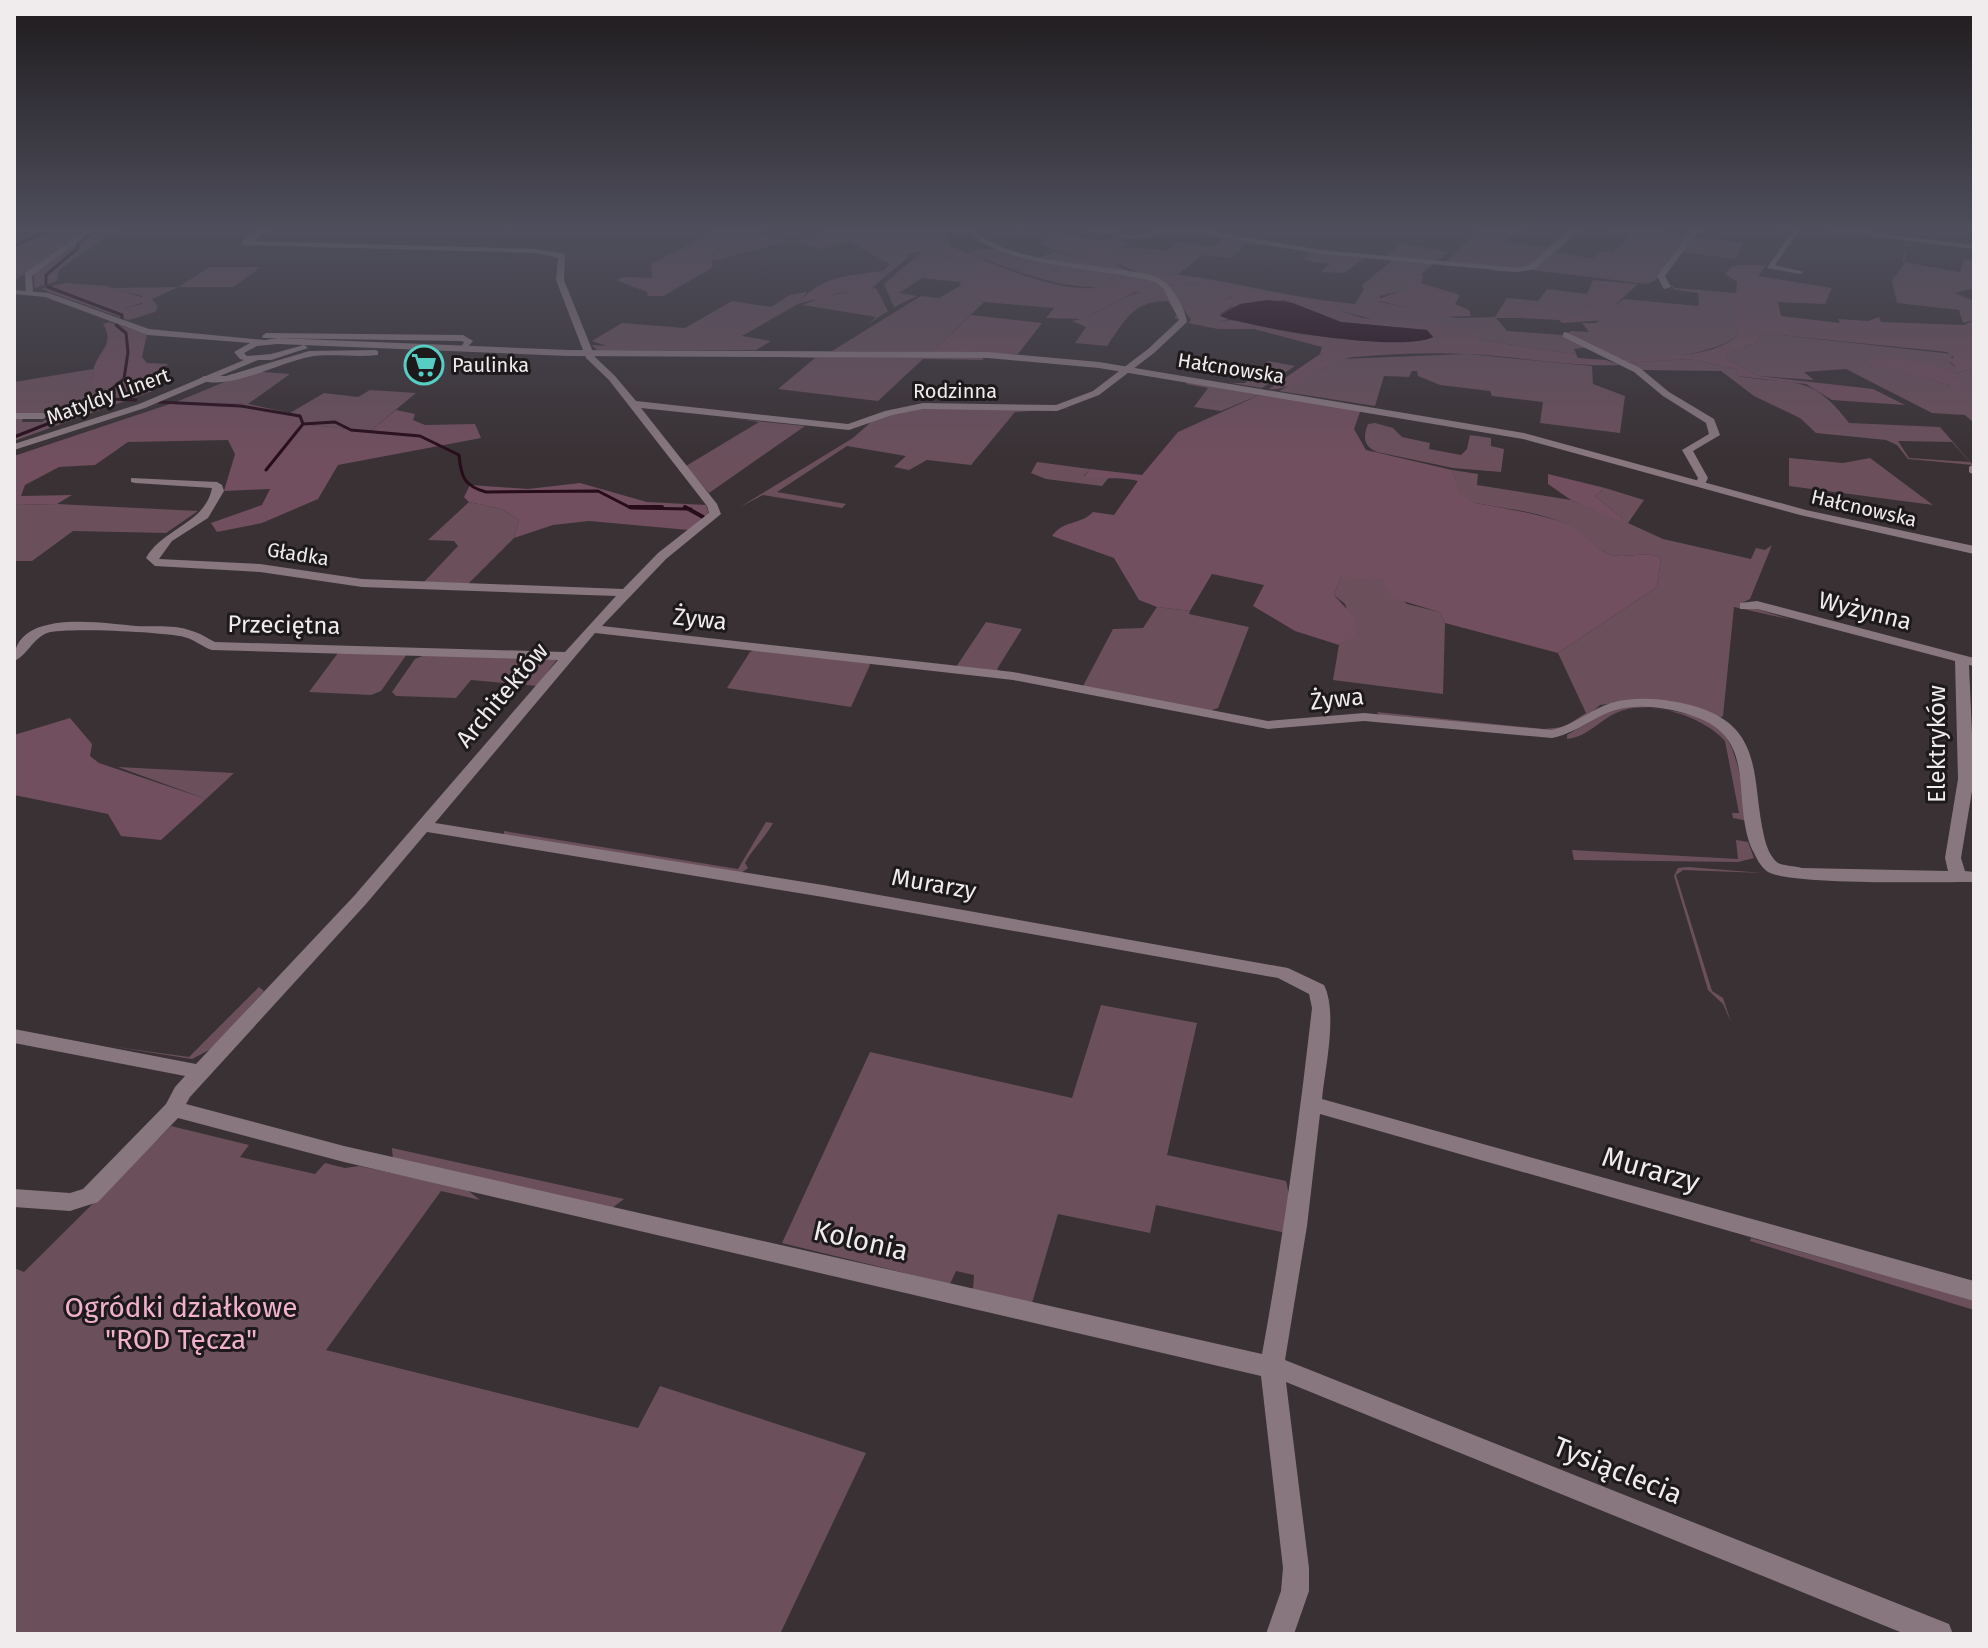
<svg xmlns="http://www.w3.org/2000/svg" width="1988" height="1648" viewBox="0 0 1988 1648" font-family="'Fira Sans',sans-serif">
<style>
.green{fill:#6b505c;fill-rule:evenodd}
.forest{fill:#714f5e}
.water{fill:#270c1a}
.lines{fill:none;stroke-linecap:round;stroke-linejoin:round}
.stream-far1{stroke:#270c1a;stroke-width:3}
.stream{stroke:#270c1a;stroke-width:4}
.minor{fill:#88777e;fill-rule:evenodd}
.tertiary{fill:#88777e;fill-rule:evenodd}
.labels{text-anchor:middle;stroke-width:6;stroke-linejoin:round;paint-order:stroke}
.far-poi-label{font-size:20px;fill:#f0ebed;stroke:#1e1a1c;text-anchor:start}
.far-street-label{font-size:20px;fill:#f0ebed;stroke:#1e1a1c}
.street-label{font-size:24px;fill:#f0ebed;stroke:#1e1a1c}
.near-street-label{font-size:28px;fill:#f0ebed;stroke:#1e1a1c}
.near-park-label{font-size:28px;fill:#f0b1cd;stroke:#1e1a1c}
</style>
<rect width="100%" height="100%" fill="#393134"/>
<path class="green" d="M815,227H925L940,245L942,254L979,269L959,282L922,278L899,293L917,296L894,307L884,284L923,251L906,255L909,257L889,273L883,271L890,264L848,241L823,249L796,242L829,232Z
M1478,227H1522L1504,242L1548,248L1564,233L1567,234L1520,272L1492,271L1495,270L1445,262L1481,230Z
M1590,227H1632L1685,236L1694,227L1656,280L1647,284L1532,270L1557,248H1561L1557,253L1593,258L1600,251L1613,253L1630,235Z
M1700,227L1695,237L1743,243L1735,259L1682,252Z
M1053,233L1106,241L1087,255L1057,251L1040,243Z
M755,234L789,241L714,261L712,258C719,244 742,243 755,234Z
M1223,238L1300,250L1246,243L1231,258L1203,255L1177,275L1147,276L1120,265L1127,260L1117,256L1116,250L1131,247L1167,251L1179,242L1212,247Z
M1402,244L1448,252L1456,246L1400,291L1380,296V302L1455,318L1495,317L1507,298L1538,301L1547,289L1587,294L1594,301L1579,316L1527,311L1521,318H1496L1507,331L1563,335L1588,347L1574,349L1576,354L1480,340L1477,329L1376,320L1333,309L1338,302L1355,304L1364,289L1362,285L1394,259L1386,255Z
M14,247L55,248L58,250L14,281Z
M984,249H1002L1038,258L1054,252L1109,262L1144,277C1084,303 1024,273 967,253Z
M1310,252L1389,259L1383,265L1387,260L1365,258L1344,273L1321,272L1330,264L1302,260Z
M1904,253L1907,254L1904,262L1960,272L1964,259L1974,260V288L1955,293L1974,301V320L1963,323L1959,310L1897,303L1892,280L1905,263L1902,261Z
M210,267H261L233,287H178L152,299L158,307L155,312L129,320L125,319L130,314L125,308L142,304V296L111,288L178,287Z
M1196,283L1232,292L1233,296L1220,302L1231,307L1220,314L1228,319L1218,322V329L1188,323L1191,320L1166,285Z
M1668,283L1675,288L1736,293L1738,334C1723,353 1647,363 1623,359C1611,358 1580,341 1566,334L1571,331L1589,332L1582,323H1596L1623,299L1699,306L1698,293L1675,290Z
M960,286L984,302L932,352L832,351L921,296L939,298Z
M876,288L888,311L868,324L876,317L803,305L824,296Z
M1146,291L1167,292L1179,319L1174,318L1177,315L1168,301C1133,301 1126,319 1107,346L1075,343L1086,327L1072,321C1098,317 1121,294 1146,291Z
M807,292L798,304L742,336L771,341L756,350H597L592,345L607,346L592,341L622,323L685,328L732,301L771,307L790,295Z
M1771,334L1953,354L1949,362L1956,368L1953,370L1864,361L1950,385L1954,373L1974,369V423L1965,415L1932,413L1846,369L1804,372L1814,380L1759,376L1726,359V354L1756,343L1760,335Z
M1467,354L1592,366L1593,384L1625,396L1620,433L1540,423L1543,402L1492,396L1490,391L1440,385L1418,376L1417,371H1412L1409,377L1384,376L1375,406L1279,391L1340,359Z
M795,355L981,357L984,360L923,359L878,401L778,389L815,358L791,357Z
M1690,359L1736,369L1738,376C1793,386 1810,371 1849,423L1940,427L1973,465L1908,459L1897,445L1886,440L1816,433L1800,418L1754,396L1721,371L1642,370L1621,363ZM1898,441L1952,442L1970,462L1909,458Z
M1268,361L1295,366L1262,388L1231,383H1245Z
M93,369L92,388L153,391L14,441V417L23,418L22,422H42L53,415L14,414V382Z
M251,371L290,374L248,404L176,402Z
M1188,381L1264,393L1221,411L1194,407L1208,388L1186,384Z
M370,390L416,393L370,431L310,425L290,413L324,393L358,397Z
M921,408H1070L1015,412L971,465L927,460L909,470L894,467L906,456L847,446L777,492L846,504L842,508L763,495L740,507L853,438L871,422L893,413Z
M736,419L805,426L709,493L686,466L759,422Z
M1375,423L1393,428L1402,437L1430,443L1429,449L1461,455L1467,449L1470,435L1491,438V446L1504,449L1501,472L1453,468L1377,452C1363,446 1363,437 1368,424Z
M1789,458L1843,463L1870,458L1933,505L1789,486Z
M1037,462L1090,469L1084,476H1110L1102,486L1046,479L1031,473Z
M1452,470L1478,474L1477,485L1571,500L1621,521L1622,518L1595,496L1605,488L1644,500L1628,523L1663,539L1751,559L1756,548L1765,550L1772,545L1750,599L1740,604L1792,620L1734,607L1723,716L1719,718L1676,706L1622,702L1600,705L1577,725L1550,731L1380,716L1377,712L1544,729L1564,727L1586,713L1558,653L1657,587L1661,558C1645,550 1628,559 1612,555C1595,550 1588,535 1572,527C1545,512 1506,509 1475,503L1461,496Z
M469,502L502,509L519,520L514,538L468,584L424,582L458,546L454,541L428,540Z
M57,504L198,511L166,533L73,531L32,561H14V505Z
M1357,576L1382,580L1407,604L1439,612L1445,623L1443,694L1333,680L1339,645L1356,635L1345,604L1334,595L1341,577Z
M1157,607L1190,611L1189,614L1249,627L1218,708L1209,711L1083,686L1113,629L1143,628Z
M986,622L1022,629L997,669L1003,673L956,667Z
M341,649L407,654L381,691L371,695L309,692Z
M757,649L868,662L870,665L851,707L727,688L750,652Z
M427,654L558,658L537,686L471,680L456,698L396,696L392,692L415,659Z
M1633,706C1733,716 1732,727 1748,821L1733,818L1732,813H1739L1725,741C1703,716 1647,698 1616,713C1597,722 1589,736 1567,739V735L1612,709Z
M118,767L234,773L206,799Z
M766,822L773,823C765,838 754,847 745,863L748,868L741,873L504,835V831L738,869Z
M1736,840L1748,842L1754,858L1738,862L1574,860L1572,850L1738,859Z
M1688,867L1763,873L1683,870L1676,875L1712,991L1723,998L1731,1022L1723,1004L1708,990L1674,876L1678,868Z
M259,987L264,991L213,1048L192,1059L109,1046L189,1057Z
M1101,1005L1197,1023L1167,1155L1286,1181L1290,1199L1286,1233L1156,1205L1150,1233L1058,1214L1032,1303L973,1289L974,1275L956,1271L950,1284L782,1243L870,1052L1072,1098Z
M171,1126L249,1145L240,1157L315,1174L325,1163L345,1168L359,1166L466,1189L480,1200L441,1191L326,1350L638,1428L660,1386L866,1453L780,1634H14V1268L24,1272Z
M392,1148L624,1199L612,1208L393,1159Z
M1751,1238L1974,1300V1310L1750,1241Z"/>
<path class="forest" d="M14,227H120L59,270L57,281L35,288L34,275L62,252L55,248L14,247Z
M724,227H771L750,236L748,241L719,249L713,254L712,268L663,296H648L647,292L616,280L623,277L652,278L651,264Z
M925,227H964V231L946,233L950,246C988,261 1050,291 1090,288C1117,287 1143,272 1169,274C1226,279 1280,296 1338,302L1334,309L1363,318L1478,329L1480,340L1576,354L1578,358L1606,360L1620,365C1568,367 1517,356 1466,354C1429,352 1391,354 1354,357C1324,360 1293,393 1269,389L1320,354L1322,347L1254,329H1218V322C1236,316 1260,326 1279,330C1307,336 1412,349 1433,337L1427,330L1341,322L1284,300L1231,307L1219,302L1233,297L1231,292L1196,283L1166,285L1157,280L1167,292H1135L1083,319L1046,318L1054,308L984,302L960,286L961,279L979,269L937,252L940,245Z
M1118,235L1130,237L1122,242L1133,244L1116,250L1117,256L1127,260L1120,265L1056,251L1087,255L1092,247Z
M1739,265H1766L1758,276L1832,288L1825,304L1778,302L1781,316L1840,323L1838,319L1868,321L1879,317L1881,322L1964,325L1974,320V369L1954,373L1961,385H1950L1864,362C1889,350 1927,366 1953,370L1955,366L1947,360L1954,357L1947,352L1771,334L1760,335L1756,343L1726,354V359L1759,376L1873,389L1905,405L1832,400L1806,384L1738,376L1736,369L1690,359L1621,363L1616,360C1647,357 1718,359 1738,334L1734,319L1737,282L1725,274L1731,267Z
M883,271L889,273L869,291L838,293L798,304C819,276 851,275 883,271Z
M1419,275H1423L1421,283L1460,295L1455,304L1469,310L1471,316L1443,317L1376,300L1400,291Z
M1593,280L1638,284L1617,303L1607,320L1562,323L1559,320L1521,318L1527,311L1534,309L1579,316L1593,302L1587,294Z
M65,283L106,286L151,300L125,308L131,314L125,319L41,289Z
M971,315L1042,323L1018,354L932,352Z
M109,322L147,334L142,357L147,363L168,364L138,390L92,388C92,382 92,373 94,367C100,350 115,343 103,324Z
M1264,393L1357,408L1360,412L1354,429L1366,450L1452,470L1461,495L1475,503C1506,509 1538,513 1567,524C1586,531 1594,550 1612,555C1628,559 1646,550 1661,558L1657,587L1558,653L1445,623L1439,612L1393,598L1382,580L1341,577L1334,595L1355,618L1356,636L1339,645L1295,631L1253,606L1264,585L1212,574L1190,611L1157,607L1139,600L1114,558L1052,536C1063,520 1081,525 1093,512L1114,515L1138,481C1119,476 1102,480 1084,477L1090,469L1142,475L1178,432Z
M176,402L248,404L290,413L310,425L370,431L396,410L415,414L413,420L425,425L475,424L481,438L338,465L318,499L262,523L217,532L211,523L262,505L270,489L224,491L235,454L228,440L128,442L95,465L59,467L25,485L21,496L72,495L57,504L14,505V456Z
M1548,474L1605,488L1595,496L1622,518L1621,522L1571,500L1548,484Z
M580,483L647,502L706,505L709,515L689,530L589,521L553,525L514,538L519,520L502,509L469,502L464,497L470,485L528,489Z
M70,718L92,744L90,756L99,763L206,799L161,840L121,836L108,814L14,795V735Z"/>
<path class="water" d="M1267,300L1293,303L1341,322L1427,330L1433,337C1402,353 1257,329 1220,316L1240,304Z"/>
<g class="lines">
<path class="stream-far1" d="M14,246L56,227
M46,284V275L78,248V242L103,227
M48,287L122,315V319
M102,394L111,399L136,400
M159,402L241,406L300,416L303,424L335,422L351,430L420,436L459,455C461,477 464,486 486,492L598,491L631,508L691,509
M14,437L88,408L124,379L128,352L126,333L116,325
M266,470L303,424"/>
<path class="stream" d="M630,507H662
M685,507L703,517"/>
<path class="minor" d="M90,227H98L32,276L33,292L26,294L25,273Z
M264,227H273L253,241L535,249L565,254L564,280L595,357L615,376L636,401L848,424L885,411L923,403L1056,405L1093,391L1148,349L1179,320L1163,288L1155,282C1101,267 1001,269 963,227H970C1004,261 1077,262 1122,270C1135,272 1153,273 1163,281C1174,288 1186,311 1187,322L1154,353L1099,395L1057,411L923,409L892,415L849,430L641,408L717,504L721,514L666,559L602,626L1013,672L1268,721L1364,713L1552,730C1578,724 1597,703 1625,700C1649,697 1673,700 1697,707C1765,728 1751,780 1764,836C1766,845 1770,857 1778,863C1784,866 1795,866 1802,868L1948,871L1945,858L1958,779L1955,661L1757,609H1740V603L1757,601L1974,658V666L1969,665L1974,779L1961,858L1965,871L1974,872V882C1940,882 1790,885 1768,872C1760,867 1755,855 1751,847C1731,795 1759,736 1690,715C1669,708 1646,705 1624,708C1598,712 1581,732 1552,738L1364,721L1268,729L1013,680L595,633L435,823L823,885L1288,968L1324,985C1338,1013 1325,1068 1322,1099L1974,1281V1301L1320,1114L1307,1226L1285,1360L1939,1620L1949,1624L1953,1634H1905L1286,1382L1309,1568V1591L1294,1634H1266L1281,1591L1283,1568L1261,1376L344,1162L178,1118L98,1202L70,1211L14,1207V1189L70,1193L83,1189L166,1104L175,1087L185,1076L14,1043V1029L196,1064L354,896L558,660L212,650C202,647 194,639 184,637C165,632 63,627 47,633C32,639 27,656 14,661C14,608 102,623 136,626C153,627 176,624 192,631C200,633 207,638 215,642L565,652L616,596L362,587L260,572L155,566L146,558C163,528 205,524 212,488L135,483L131,482V478L217,482L222,485L224,491L208,518L172,541L159,559L260,564L362,579L623,589L658,553L709,513L707,506L609,380L586,358L556,280L558,258L535,253L242,245V241ZM427,832L823,897L1278,978L1309,994L1312,1008C1299,1124 1283,1239 1262,1354L344,1146L186,1104L190,1097L366,904Z
M1075,227H1093L1135,235L1187,227L1321,250L1518,268L1529,265L1575,227H1583L1535,269L1518,272L1321,254L1183,231L1135,239Z
M1694,227H1701L1665,276L1671,287L1664,289L1657,276Z
M1795,227H1802L1775,265L1804,272L1800,274L1767,268Z
M1803,227H1828L1974,245V249Z
M1566,332L1640,368L1669,392L1714,419L1720,435L1693,451L1708,478L1704,486L1695,484L1698,478L1682,450L1709,434L1706,423L1663,396L1634,372L1563,337V333Z
M266,333L463,335L473,341L466,349L462,346L464,342L461,341L263,338L262,336Z
M375,350L378,351V355C355,358 331,353 309,357C280,362 225,393 199,379L204,376H226L309,351Z
M14,413H43L48,416L43,419H14Z
M1974,464V475L1969,472V467Z"/>
<path class="tertiary" d="M14,290L49,293L149,329L265,340L278,338L568,350L988,352L1099,362L1524,433L1806,510L1974,546V554L1800,515L1523,439L1099,368L988,358L568,356L278,344L257,346L244,353L247,356L271,354L304,345L308,348L271,360H258L145,408L14,450V444L139,404L244,360L240,359L234,352L250,343L148,335L45,297L14,294Z"/>
</g>
<linearGradient id="sky" x2="0" y2="1"><stop stop-color="#1f1b1d"/><stop offset="0.5" stop-color="#4e4e5c"/><stop offset="1" stop-color="#4e4e5c" stop-opacity="0"/></linearGradient>
<rect width="1988" height="458" fill="url(#sky)"/>
<defs>
<g id="supermarket-ring" transform="scale(2)"><circle r="9.5" fill="#1e1a1c" stroke="#56cec4" stroke-width="1.5"/><path d="M-6-5.5h2.5l.6 2H6L4.5 2H-2.5L-4.4-4H-6ZM-1.5 3.2a1.3 1.3 0 1 0 .1 0ZM3 3.2a1.3 1.3 0 1 0 .1 0Z" fill="#56cec4"/></g>
</defs>
<g fill-rule="evenodd">
<use href="#supermarket-ring" x="424" y="365"/>
</g>
<g class="labels">
<g class="far-poi-label">
<text x="452" y="372">Paulinka</text>
</g>
<g class="far-street-label">
<text transform="translate(1231 368) rotate(9)" y="7">Hałcnowska</text>
<text x="955" y="398">Rodzinna</text>
<text transform="translate(108 396) rotate(-20)" y="7">Matyldy Linert</text>
<text transform="translate(1864 508) rotate(13)" y="7">Hałcnowska</text>
<text transform="translate(298 554) rotate(9)" y="7">Gładka</text>
</g>
<g class="street-label">
<text transform="translate(1865 611) rotate(14)" y="8">Wyżynna</text>
<text transform="translate(700 619) rotate(6)" y="8">Żywa</text>
<text transform="translate(284 625) rotate(1)" y="8">Przeciętna</text>
<text transform="translate(502 695) rotate(-50)" y="8">Architektów</text>
<text transform="translate(1337 699) rotate(-6)" y="8">Żywa</text>
<text transform="translate(1937 744) rotate(-90)" y="8">Elektryków</text>
<text transform="translate(934 884) rotate(10)" y="8">Murarzy</text>
</g>
<g class="near-street-label">
<text transform="translate(1651 1169) rotate(16)" y="10">Murarzy</text>
<text transform="translate(861 1240) rotate(13)" y="10">Kolonia</text>
<text transform="translate(1618 1470) rotate(22)" y="10">Tysiąclecia</text>
</g>
<g class="near-park-label">
<text x="181" y="1317">Ogródki działkowe<tspan x="181" dy="32">"ROD Tęcza"</tspan></text>
</g>
</g>
<rect width="1988" height="1648" fill="none" stroke="#f0ebed" stroke-width="32"/>
</svg>
